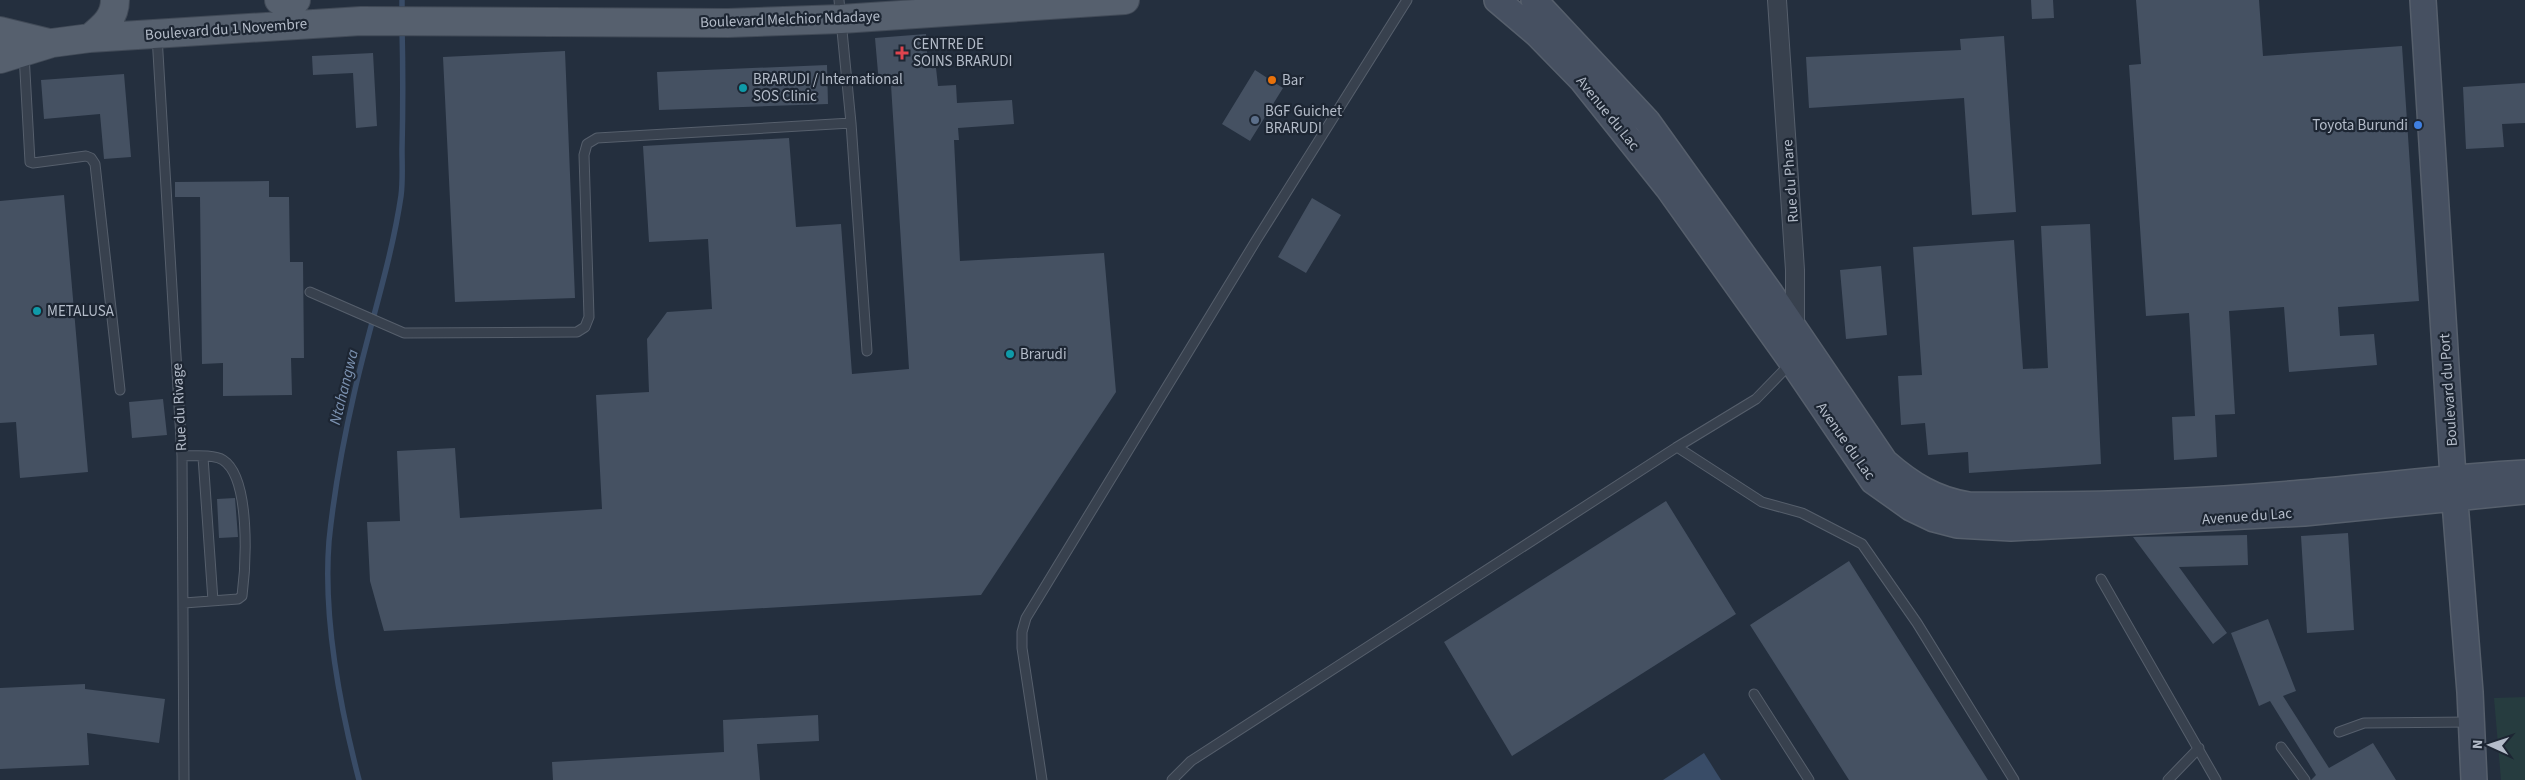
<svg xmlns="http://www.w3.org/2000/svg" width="2525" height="780" viewBox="0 0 2525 780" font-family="'Source Sans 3',sans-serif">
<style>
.green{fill:#263c3f}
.water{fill:#394c67}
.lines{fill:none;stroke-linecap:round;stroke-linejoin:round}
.stream{stroke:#394c67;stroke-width:5.5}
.building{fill:#455162}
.lane-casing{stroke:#565f6c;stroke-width:11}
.street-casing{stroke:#565f6c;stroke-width:20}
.secondary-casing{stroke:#565f6c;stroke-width:28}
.primary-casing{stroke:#414a57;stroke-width:30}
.lane{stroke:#38414e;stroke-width:9}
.street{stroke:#38414e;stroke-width:18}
.secondary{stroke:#465061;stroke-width:25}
.primary{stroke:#56606e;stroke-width:28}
.health-dot{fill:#e0444e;stroke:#1d2633;stroke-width:2}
.food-dot{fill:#e8710a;stroke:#1d2633;stroke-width:2}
.culture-dot{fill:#0f9aa8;stroke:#1d2633;stroke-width:2}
.service-dot{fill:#5c6f8a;stroke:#1d2633;stroke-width:2}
.shop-dot{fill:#3f7fe0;stroke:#1d2633;stroke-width:2}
.labels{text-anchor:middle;stroke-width:4.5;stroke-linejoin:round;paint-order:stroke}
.street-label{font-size:15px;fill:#b4bcc9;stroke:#1d2633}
.poi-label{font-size:15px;fill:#b4bcc9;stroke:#1d2633;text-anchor:start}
.water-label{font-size:16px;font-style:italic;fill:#7c92b1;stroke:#1d2633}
</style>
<rect width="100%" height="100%" fill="#242f3e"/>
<path class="green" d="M2525,697V780H2501L2494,698Z"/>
<path class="water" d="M1704,753L1721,780H1663Z"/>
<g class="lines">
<path class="stream" d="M402,0V13
M359,780C340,707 323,617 329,541C334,492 343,442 354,394C369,327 391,263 401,196C403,181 402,165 402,150C403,109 403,68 402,27"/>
</g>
<path class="building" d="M2031,0H2053L2054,18L2032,19Z
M2136,0H2259L2263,56L2402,46L2419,301L2338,307L2340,336L2374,334L2377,365L2289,372L2284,307L2229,311L2235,414L2215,415L2217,457L2174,460L2172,417L2195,416L2189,313L2146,316L2129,65L2141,64Z
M926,34L928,68H936L938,86L956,85L957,103L1012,100L1014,124L958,128L959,140H954L960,261L1104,253L1116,392L981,595L384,631L370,581L367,522L400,521L397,451L455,448L460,518L602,509L596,395L649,392L647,339L667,312L712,309L708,239L649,242L643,146L789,138L796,227L841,224L852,374L909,369L891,85L879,84L875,38Z
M2004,36L2016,212L1972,215L1964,98L1809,108L1806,57L1961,50L1960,39Z
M565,51L575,298L455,302L443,57Z
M373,53L377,126L356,128L353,73L313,75L312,56Z
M827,65L828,104L659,110L657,72Z
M1255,70L1283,88L1250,141L1222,124Z
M124,74L131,157L104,159L100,114L44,119L41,80Z
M2525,83V123L2502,124L2504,147L2466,149L2463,87Z
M269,181V197H289L290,262H303L304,358H291L292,395L223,396V363L202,364L200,197H175V182Z
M64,195L88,472L20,478L16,422L0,423V201Z
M1312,198L1341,215L1306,273L1278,257Z
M2090,224L2101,464L1969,473L1968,452L1928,455L1925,423L1901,425L1898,376L1922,375L1913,247L2014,240L2023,369L2048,368L2041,226Z
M1881,266L1887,335L1846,339L1840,270Z
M163,399L167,435L132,438L129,402Z
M235,498L238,537L219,538L217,499Z
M1666,501L1736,614L1512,756L1444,642Z
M2348,533L2354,630L2307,633L2301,536Z
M2247,535L2248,565L2179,567L2227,633L2213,644L2133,537Z
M1849,561L1988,780H1849L1750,625Z
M2268,619L2296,691L2283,696L2329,768L2373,743L2396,780H2311L2316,775L2270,701L2259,706L2231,633Z
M85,684V689L165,699L159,743L87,733L89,765L0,769V688Z
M818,715L819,741L757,744L760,780H553L552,762L724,752L723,720Z"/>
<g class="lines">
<g class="lane-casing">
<path id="lane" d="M157,36L182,456L184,780
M24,54L30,162L33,163L86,156L91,158L95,164L120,390
M851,123L867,351
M310,292L404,333L577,332L585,327L589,317L584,155L587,144L597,138L851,123L839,0
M1677,447L1762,502L1802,513L1862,544L1917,623L2014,780
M182,456C193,456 214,454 223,460C251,478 246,565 242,596L238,599L184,603
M203,457L213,601
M2101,579L2216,780
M1754,694L1809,780
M2339,732L2364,723L2470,722
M2281,747L2305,780
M1042,780L1022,648V632L1026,618L1257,239L1407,0
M1172,780L1191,761L1677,447L1756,399L1790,364
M2168,780L2199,748"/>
</g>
<g class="street-casing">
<path id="street" d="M1777,0L1795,270V332"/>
</g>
<g class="secondary-casing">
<path id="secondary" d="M1497,0L1537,34L1582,80L1668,188L1792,362L1873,481L1911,508L1934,519L1957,525L2011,528L2304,513L2525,491
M1534,0L1647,121L1771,294L1885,462C1910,484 1935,500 1969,505C2080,506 2192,503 2302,493C2377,487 2450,477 2525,473
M2423,0L2453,477L2470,692L2474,780"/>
</g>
<g class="primary-casing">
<path id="primary" d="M279,0H296
M0,31L49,43
M90,38C103,27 115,18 115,0
M0,59L52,43L90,38L361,21L728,23L841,19L1125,0"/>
</g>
<use href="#lane" class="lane"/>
<use href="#street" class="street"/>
<use href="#secondary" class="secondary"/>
<use href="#primary" class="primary"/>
</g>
<path class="health-dot" d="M899.5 45.5h5v5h5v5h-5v5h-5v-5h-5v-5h5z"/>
<circle class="food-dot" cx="1272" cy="80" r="5"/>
<g class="culture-dot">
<circle cx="743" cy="88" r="5"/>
<circle cx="37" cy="311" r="5"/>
<circle cx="1010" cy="354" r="5"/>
</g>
<circle class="service-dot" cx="1255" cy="120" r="5"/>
<circle class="shop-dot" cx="2418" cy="125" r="5"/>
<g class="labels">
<g class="street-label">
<text transform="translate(790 19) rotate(-2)" y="5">Boulevard Melchior Ndadaye</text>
<text transform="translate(226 29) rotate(-4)" y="5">Boulevard du 1 Novembre</text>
<text transform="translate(1608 113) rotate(51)" y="5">Avenue du Lac</text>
<text transform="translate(1790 181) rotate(-94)" y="5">Rue du Phare</text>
<text transform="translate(2448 390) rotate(-94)" y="5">Boulevard du Port</text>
<text transform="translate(179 407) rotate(-93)" y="5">Rue du Rivage</text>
<text transform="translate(1846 441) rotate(55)" y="5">Avenue du Lac</text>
<text transform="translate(2247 516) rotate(-4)" y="5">Avenue du Lac</text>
</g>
<g class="poi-label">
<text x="913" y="49">CENTRE DE<tspan x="913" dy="17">SOINS BRARUDI</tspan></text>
<text x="753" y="84">BRARUDI / International<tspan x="753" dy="17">SOS Clinic</tspan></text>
<text x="1282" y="85">Bar</text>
<text x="1265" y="116">BGF Guichet<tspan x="1265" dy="17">BRARUDI</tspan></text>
<text x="2408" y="130" text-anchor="end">Toyota Burundi</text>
<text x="47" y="316">METALUSA</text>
<text x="1020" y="359">Brarudi</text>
</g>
<g class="water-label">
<text transform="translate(343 387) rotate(-76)" y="6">Ntahangwa</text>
</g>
</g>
<g transform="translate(2490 745) rotate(273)" stroke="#1d2633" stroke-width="4" paint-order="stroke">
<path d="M0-4L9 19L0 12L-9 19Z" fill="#b4bcc9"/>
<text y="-8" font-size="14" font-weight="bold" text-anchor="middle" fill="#b4bcc9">N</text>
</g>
</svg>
